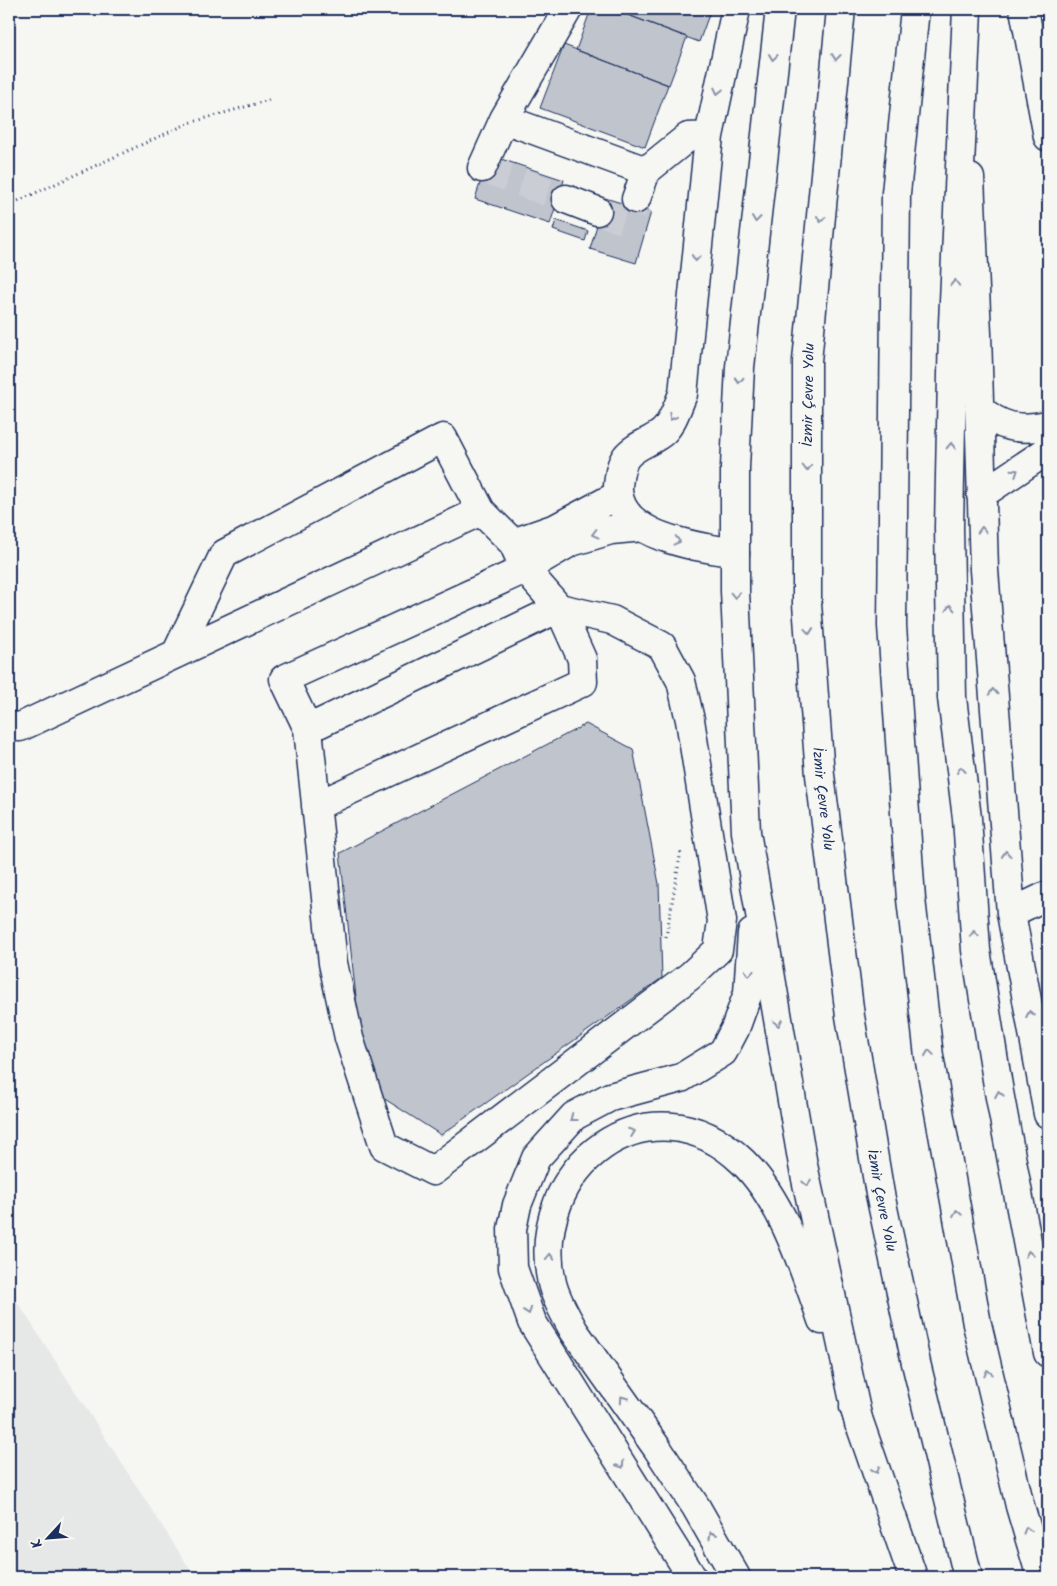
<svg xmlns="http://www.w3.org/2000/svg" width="1057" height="1586" viewBox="0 0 1057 1586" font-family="Kalam,sans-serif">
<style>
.built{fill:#e6e7e7}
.building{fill:#c0c4cd;stroke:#1b2f5e}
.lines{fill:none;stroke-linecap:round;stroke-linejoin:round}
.minor-tunnel{stroke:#caced4;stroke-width:28;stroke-dasharray:28 14;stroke-linecap:butt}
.minor-casing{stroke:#1b2f5e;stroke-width:31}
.highway-casing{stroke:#1b2f5e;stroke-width:31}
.path{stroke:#1b2f5e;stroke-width:3;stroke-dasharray:1 4;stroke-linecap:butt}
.minor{stroke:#f6f6f2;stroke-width:28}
.highway{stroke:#f6f6f2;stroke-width:28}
.oneway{stroke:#8892a8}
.labels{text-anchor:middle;stroke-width:4;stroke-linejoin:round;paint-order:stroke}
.street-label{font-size:15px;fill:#1b2f5e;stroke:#f6f6f2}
</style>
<rect width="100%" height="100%" fill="#f6f6f2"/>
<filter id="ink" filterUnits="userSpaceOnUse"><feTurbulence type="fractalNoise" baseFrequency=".02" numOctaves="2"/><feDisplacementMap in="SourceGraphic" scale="10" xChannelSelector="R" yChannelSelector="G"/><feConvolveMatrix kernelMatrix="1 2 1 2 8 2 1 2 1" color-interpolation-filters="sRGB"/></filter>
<g filter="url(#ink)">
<path class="built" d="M9,1289L195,1577H9Z"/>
<path class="building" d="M591,9H612L687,37L669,85L576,50Z
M612,9H711L699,42Z
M564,45L668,85L645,147L540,108Z
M489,155L564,180L550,224L475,199Z
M605,198L651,212L636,263L590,249Z
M556,220L588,231L585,241L553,230Z
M586,724L633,749L659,884L662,978L441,1135L366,1087L340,853Z"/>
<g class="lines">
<path class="minor-tunnel" d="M482,168L566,199
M597,211L629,222L636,199"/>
<g class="minor-casing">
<path id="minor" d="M568,9L504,119L646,171L688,137L709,136
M1024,9L1048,137
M482,168L504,119
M970,178L977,334L984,570L1011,913L1048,1114
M566,199L597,211
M636,199L646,171
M979,408C1000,428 1020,431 1048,425
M981,495L1048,450
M513,543L556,528L618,495
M735,553C698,546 616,538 618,486C619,477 620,465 626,457C635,445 654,441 664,431C673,422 678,405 683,394L709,136L736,9
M176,654L224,554L443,438L481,511L513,543L525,569L559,608L612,620L662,646L681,681L690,720L722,921L718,950L690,976L433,1171L384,1146L349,1038L333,963L308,729L284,679L525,569L571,542L611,530L643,527
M9,726L20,727L481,511
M308,729L559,608L582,659L583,682L316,806
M1011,913L1048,895"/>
</g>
<g class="highway-casing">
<g id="highway">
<path d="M780,9L740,367L735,467V591L746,832L803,1165L859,1424"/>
<path id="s1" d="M841,9L807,361V604L820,775L850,1016L880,1194L916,1363L968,1577"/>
<path d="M915,9L896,193L892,626L911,899L929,1056L977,1324L1020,1506L1041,1577"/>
<path d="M967,9L953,324L949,528L952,698L967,818L976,950L999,1092L1048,1353"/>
<path d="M854,1407L913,1577"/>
<path d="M692,1577L532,1322L513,1268L512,1229L517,1205L536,1158L574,1116L610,1097L681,1078L723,1052L735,1029L748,993L752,933"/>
<path d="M736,1577L696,1507L657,1448L574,1331C566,1316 556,1300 552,1283C526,1168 650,1072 743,1162C783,1201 804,1269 822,1320"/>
</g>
</g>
<path class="path" d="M9,205L189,123L269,100
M666,937L681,851"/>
<use href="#minor" class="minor"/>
<use href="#highway" class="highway"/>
</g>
<defs><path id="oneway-chevron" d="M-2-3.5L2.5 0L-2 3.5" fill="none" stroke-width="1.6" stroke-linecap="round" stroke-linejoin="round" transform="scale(1.25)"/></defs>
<g class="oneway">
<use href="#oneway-chevron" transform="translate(773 57) rotate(96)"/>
<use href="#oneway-chevron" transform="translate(836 57) rotate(96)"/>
<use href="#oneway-chevron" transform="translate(718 91) rotate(102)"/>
<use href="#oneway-chevron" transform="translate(756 219) rotate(96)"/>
<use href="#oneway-chevron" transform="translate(821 219) rotate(96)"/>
<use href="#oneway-chevron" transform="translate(696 258) rotate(95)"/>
<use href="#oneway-chevron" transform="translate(955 283) rotate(-87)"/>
<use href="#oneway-chevron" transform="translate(739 380) rotate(93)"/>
<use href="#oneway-chevron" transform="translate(672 417) rotate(118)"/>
<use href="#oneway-chevron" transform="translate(951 446) rotate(-89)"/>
<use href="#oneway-chevron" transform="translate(807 468) rotate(90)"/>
<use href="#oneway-chevron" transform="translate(1015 472) rotate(-34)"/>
<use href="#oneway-chevron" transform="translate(982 530) rotate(-92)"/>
<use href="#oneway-chevron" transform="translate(595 534) rotate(166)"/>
<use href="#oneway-chevron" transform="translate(677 541) rotate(15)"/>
<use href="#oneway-chevron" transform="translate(735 595) rotate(88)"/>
<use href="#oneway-chevron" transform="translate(950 608) rotate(-91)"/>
<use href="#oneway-chevron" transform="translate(809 631) rotate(85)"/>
<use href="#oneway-chevron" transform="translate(993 692) rotate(-94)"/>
<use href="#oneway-chevron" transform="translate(961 770) rotate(-97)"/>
<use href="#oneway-chevron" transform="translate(1006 854) rotate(-95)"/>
<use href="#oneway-chevron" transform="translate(974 934) rotate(-94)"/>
<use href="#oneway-chevron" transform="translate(749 973) rotate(94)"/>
<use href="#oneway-chevron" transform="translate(1030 1014) rotate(-101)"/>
<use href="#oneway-chevron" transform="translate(778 1023) rotate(80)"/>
<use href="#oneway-chevron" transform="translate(929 1053) rotate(-98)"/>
<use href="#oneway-chevron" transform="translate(999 1094) rotate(-100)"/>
<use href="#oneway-chevron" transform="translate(573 1118) rotate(142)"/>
<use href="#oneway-chevron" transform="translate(632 1132) rotate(-21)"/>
<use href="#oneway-chevron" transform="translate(807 1183) rotate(78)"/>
<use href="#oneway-chevron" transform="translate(957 1213) rotate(-100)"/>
<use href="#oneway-chevron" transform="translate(1029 1254) rotate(-100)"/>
<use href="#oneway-chevron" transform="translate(550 1257) rotate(-88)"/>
<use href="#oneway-chevron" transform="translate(528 1311) rotate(71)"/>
<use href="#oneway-chevron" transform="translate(988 1373) rotate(-103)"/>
<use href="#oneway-chevron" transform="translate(623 1399) rotate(-125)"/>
<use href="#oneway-chevron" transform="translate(621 1465) rotate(58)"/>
<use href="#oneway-chevron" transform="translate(876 1470) rotate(71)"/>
<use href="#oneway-chevron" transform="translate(1027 1530) rotate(-106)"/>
<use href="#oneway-chevron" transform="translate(712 1535) rotate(-120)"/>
</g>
</g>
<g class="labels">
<g class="street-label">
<text transform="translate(808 395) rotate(-89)" y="5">İzmir Çevre Yolu</text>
<text dy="5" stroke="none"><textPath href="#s1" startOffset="792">İzmir Çevre Yolu</textPath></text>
<text dy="5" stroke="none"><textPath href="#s1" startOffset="1198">İzmir Çevre Yolu</textPath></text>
</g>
</g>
<rect width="1057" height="1586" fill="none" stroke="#f6f6f2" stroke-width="30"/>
<rect x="15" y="15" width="1027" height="1556" fill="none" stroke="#1b2f5e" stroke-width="2" filter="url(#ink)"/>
<g transform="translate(48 1538) rotate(244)" stroke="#f6f6f2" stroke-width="4" paint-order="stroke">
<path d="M0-4L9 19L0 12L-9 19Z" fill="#1b2f5e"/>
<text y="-8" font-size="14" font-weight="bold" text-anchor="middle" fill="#1b2f5e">K</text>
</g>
</svg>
